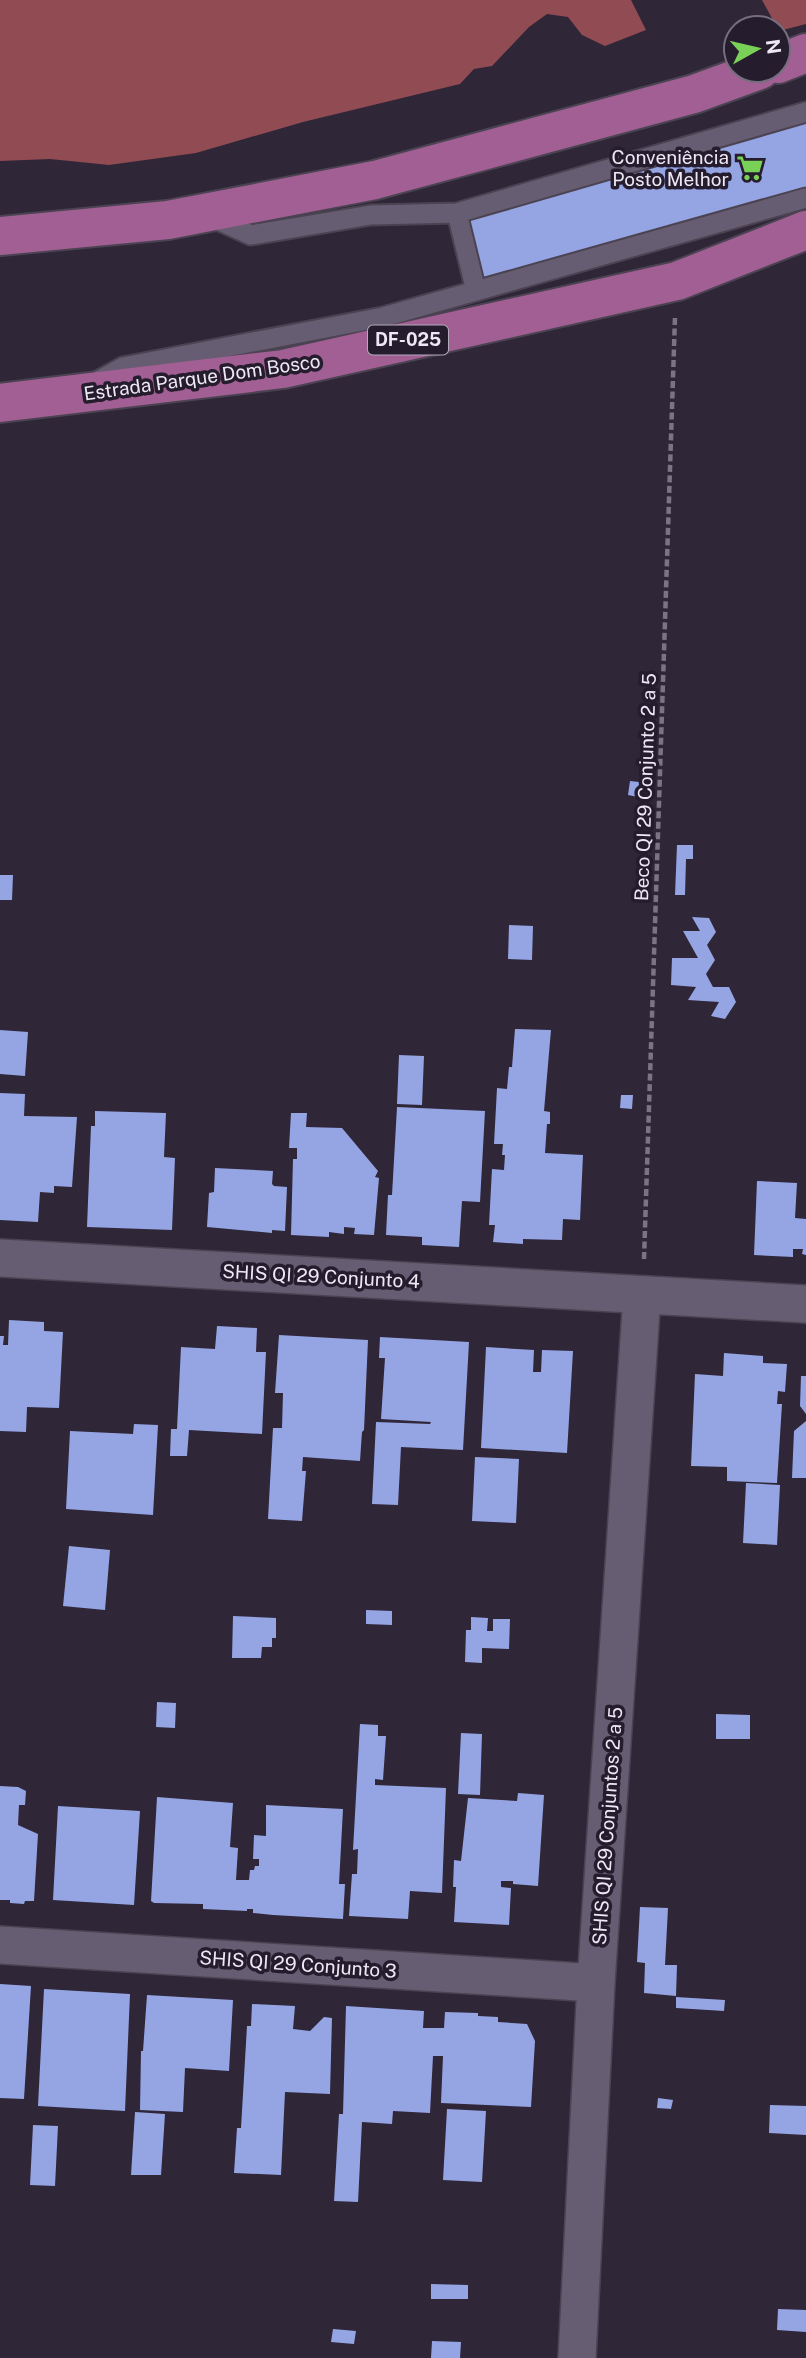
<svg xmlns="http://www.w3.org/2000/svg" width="806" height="2358" viewBox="0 0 806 2358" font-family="'Public Sans',sans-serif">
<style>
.forest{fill:#914b53}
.building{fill:#95a5e4}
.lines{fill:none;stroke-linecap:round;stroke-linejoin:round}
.service-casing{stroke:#4b4352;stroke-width:23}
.minor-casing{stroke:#4b4352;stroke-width:40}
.primary-casing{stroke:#4b4352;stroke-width:42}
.path{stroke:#7c7484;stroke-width:4.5;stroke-dasharray:7 3.5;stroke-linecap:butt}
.service{stroke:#675d72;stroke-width:19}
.minor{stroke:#675d72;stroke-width:37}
.primary{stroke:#a25f94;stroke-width:38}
.labels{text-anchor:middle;stroke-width:7;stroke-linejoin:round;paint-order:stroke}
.shield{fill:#251c2e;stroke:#b2abb9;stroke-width:2}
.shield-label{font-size:18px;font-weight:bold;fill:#eee8f5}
.poi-label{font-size:19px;fill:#eee8f5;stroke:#251c2e;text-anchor:end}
.street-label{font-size:19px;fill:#eee8f5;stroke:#251c2e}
</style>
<rect width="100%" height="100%" fill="#2f2638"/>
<path class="forest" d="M0,0H631L646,30L605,46L582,35L568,17L547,14L529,27L492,66L474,69L460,84L303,122L196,153L109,165L50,159L0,161Z
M762,0H806V24L779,31Z"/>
<path class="building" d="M806,122V193L482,282L460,218Z
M630,781L639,782L638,797L628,795Z
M677,845H693V859H686L685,895H675Z
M0,875H13L12,900H0Z
M692,917L709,918L716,932L707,945L715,960L706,974L713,987H729L736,1002L725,1019L711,1016L719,1002L688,1000L696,987L671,985L672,958H698L683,931H700Z
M509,925L533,926L532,960L508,959Z
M515,1029L551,1030L544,1111L550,1112V1124H547L545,1153L583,1155L580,1220L563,1219L562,1240L523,1239V1244L493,1242L495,1225H489L492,1169L504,1170L505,1155H502L503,1144H494L497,1088L507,1089L509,1067H512Z
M0,1030L28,1032L25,1076L0,1074Z
M399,1055L424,1056L422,1105L397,1104Z
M0,1093L25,1094L24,1116L77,1117L72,1187L54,1186V1193L40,1192L38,1222L0,1220Z
M621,1095H633L632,1109L620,1108Z
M397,1107L485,1111L480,1202L462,1201L459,1247L422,1245V1237L386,1235L388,1195H392Z
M95,1111L166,1113L164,1157L175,1158L172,1230L87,1227L91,1126H95Z
M291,1113H307L306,1127L342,1128L378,1171L375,1177L379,1178L374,1235L354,1234L355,1228L344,1227V1234L329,1232V1237L291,1235L293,1159H297V1148H289Z
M215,1168L273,1171L272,1184L274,1186L287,1187L285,1231L272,1230V1233L207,1227L209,1193L214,1192Z
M757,1181L797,1183L795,1218L806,1219V1255L802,1254L803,1249H793V1257L754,1255Z
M9,1320L44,1322V1331L63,1332L59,1408L27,1407L26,1432L0,1431V1336H4L3,1345H8Z
M217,1326L257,1328L256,1352H266L262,1434L189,1430L187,1456H170L171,1429H177L181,1347L215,1349Z
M279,1335L368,1340L364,1430L362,1432L360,1461L303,1457L302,1471H306L302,1521L268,1519L273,1428H282L283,1393H275Z
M380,1337L469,1342L463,1450L401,1447L398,1505L372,1504L376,1422L430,1424L431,1422L381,1419L385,1358H379Z
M486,1347L534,1350L533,1372H541L542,1350L573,1351L567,1453L481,1448Z
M724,1353L763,1356V1363L787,1364L785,1392L778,1391L777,1404H782L777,1483L727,1481V1467L691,1466L695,1374L723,1376Z
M801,1376H806V1414L800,1406Z
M806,1421V1478H792L794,1431Z
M134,1424L158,1425L153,1515L66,1509L70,1431L133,1434Z
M475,1457L519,1459L516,1523L472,1521Z
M746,1483L780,1485L777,1545L743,1543Z
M69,1546L110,1550L105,1610L63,1606Z
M366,1610L392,1611V1625L366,1624Z
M233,1616L276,1618V1638H272V1647H262L261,1658H232Z
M471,1617L488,1618L487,1631H493V1619H510L509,1649L482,1648V1663L465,1662L466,1630H471Z
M157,1702L176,1703L175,1728L156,1727Z
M716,1714L750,1715V1739H716Z
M360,1724L378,1725V1736H386L383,1780L375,1779V1785L446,1788L442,1893L410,1891L408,1919L349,1916L352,1874H357L358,1849L353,1850Z
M461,1733L482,1734L480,1795L458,1794Z
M0,1786L18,1787L26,1791L25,1805H19L18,1825L38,1834L34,1901H25L24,1904L10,1903V1900H0Z
M518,1793L544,1795L538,1886L513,1884V1881H501V1887L511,1888L509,1925L454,1922L456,1887H453L454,1860L461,1861L468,1798L517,1801Z
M157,1797L233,1803L230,1847L238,1848L236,1880H249L250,1870H254L255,1866H259V1859H253L254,1835L266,1836V1805L343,1809L339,1884H345L343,1919L273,1915L253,1913V1909H247V1911L203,1909V1904L154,1903L151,1901Z
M58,1806L140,1811L134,1905L53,1900Z
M640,1907L668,1908L665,1965H677L676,1996L644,1993L645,1963L637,1962Z
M0,1984L31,1986L24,2099L0,2098Z
M44,1989L130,1994L125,2111L38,2106Z
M147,1995L233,2000L229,2071L185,2068L183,2112L140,2110L141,2051H143Z
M676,1997L725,2000L724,2011L676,2008Z
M252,2004L295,2006L293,2029L310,2031L324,2017L332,2018L330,2094L285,2092L281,2175L234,2173L237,2128H241L247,2026H251Z
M346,2006L424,2011L423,2028H444L445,2012L478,2013V2016L498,2017V2022L527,2024L535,2041L531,2107L441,2103L443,2056H433L430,2113L393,2111L392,2124L362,2122L358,2202L334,2201L339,2114H343Z
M658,2098L673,2100L671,2109L657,2108Z
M770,2105L806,2106V2135L769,2133Z
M447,2109L486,2111L482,2182L443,2180Z
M135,2112L165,2114L161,2175H131Z
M33,2125L58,2126L55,2186L30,2185Z
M431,2284L468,2285V2299H431Z
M778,2309L806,2310V2332L777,2330Z
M333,2329L356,2331L354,2344L331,2342Z
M432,2341L461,2342L460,2358H431Z"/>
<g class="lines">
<g class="service-casing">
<path id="service" d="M457,213L476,291
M211,217L251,235L371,215L457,213L806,112
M96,382L123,367L383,317L806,198"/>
</g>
<g class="minor-casing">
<path id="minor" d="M0,1258L806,1304
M0,1945L596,1983
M577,2358L596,1983L642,1295"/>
</g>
<g class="primary-casing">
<path id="primary" d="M778,64L806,53
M0,236L168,220L375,180L694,94L760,70
M0,403L283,369L677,281L806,230"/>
</g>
<path class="path" d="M644,1259L675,317"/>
<use href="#service" class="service"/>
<use href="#minor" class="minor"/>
<use href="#primary" class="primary"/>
</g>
<defs>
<g id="supermarket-bare" transform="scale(2.1)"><path d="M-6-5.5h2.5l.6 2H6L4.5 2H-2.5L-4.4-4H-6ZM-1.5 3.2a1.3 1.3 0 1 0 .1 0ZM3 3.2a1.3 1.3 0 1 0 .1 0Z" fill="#7ad157" stroke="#251c2e" stroke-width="2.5" paint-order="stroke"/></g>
</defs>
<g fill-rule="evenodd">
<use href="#supermarket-bare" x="750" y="168"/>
</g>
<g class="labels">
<rect class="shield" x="368" y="325.5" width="80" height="29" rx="5"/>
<g class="shield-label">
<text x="408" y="346">DF-025</text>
</g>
<g class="poi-label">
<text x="729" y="164">Conveniência<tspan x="729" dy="22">Posto Melhor</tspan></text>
</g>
<g class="street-label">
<text transform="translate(202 377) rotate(-8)" y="7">Estrada Parque Dom Bosco</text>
<text transform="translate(645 787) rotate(-88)" y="7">Beco QI 29 Conjunto 2 a 5</text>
<text transform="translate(321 1276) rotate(3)" y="7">SHIS QI 29 Conjunto 4</text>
<text transform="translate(607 1826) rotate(-86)" y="7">SHIS QI 29 Conjuntos 2 a 5</text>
<text transform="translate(298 1964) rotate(4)" y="7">SHIS QI 29 Conjunto 3</text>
</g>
</g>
<g transform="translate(757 49) rotate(82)"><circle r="33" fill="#251c2e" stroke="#756e7e" stroke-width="2"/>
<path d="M0-5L12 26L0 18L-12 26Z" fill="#7ad157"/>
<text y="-10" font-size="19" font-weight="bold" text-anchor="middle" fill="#eee8f5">N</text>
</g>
</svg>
